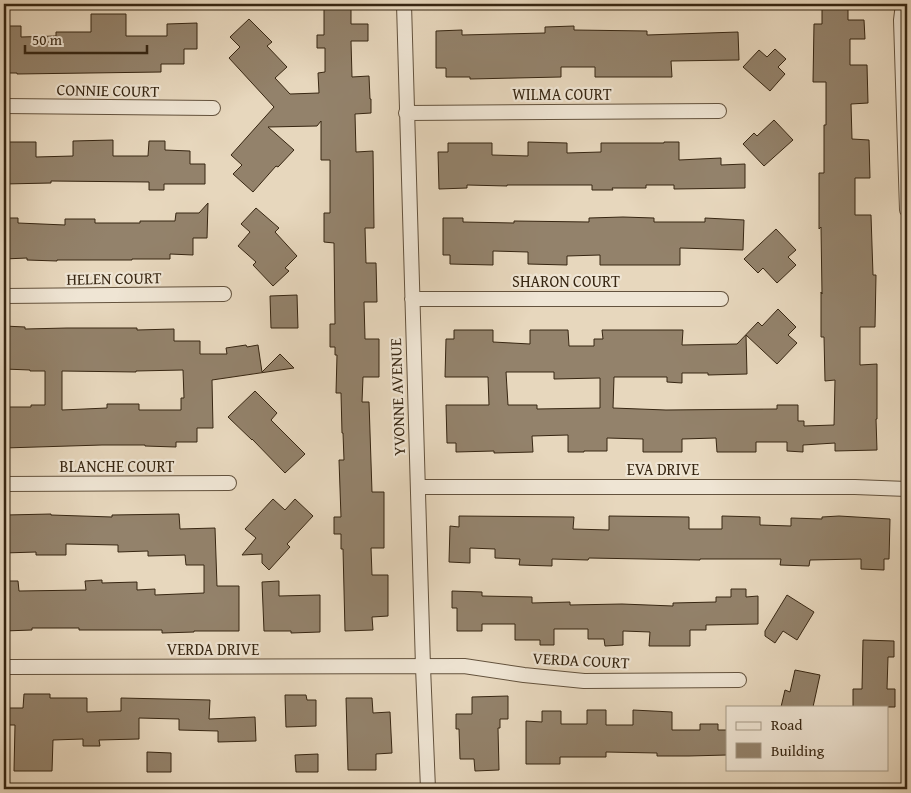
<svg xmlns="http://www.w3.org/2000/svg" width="911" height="793" viewBox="0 0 911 793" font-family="'Gentium Book Plus',serif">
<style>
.building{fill:#93826b;stroke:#372612;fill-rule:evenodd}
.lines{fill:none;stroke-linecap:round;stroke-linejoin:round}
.street-casing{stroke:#63523d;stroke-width:16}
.street{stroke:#efe5d4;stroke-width:14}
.labels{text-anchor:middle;stroke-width:4.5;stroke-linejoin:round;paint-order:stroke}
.street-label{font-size:16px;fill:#372612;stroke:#efe5d4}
</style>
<rect width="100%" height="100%" fill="#e7d7bd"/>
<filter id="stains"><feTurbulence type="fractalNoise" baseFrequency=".004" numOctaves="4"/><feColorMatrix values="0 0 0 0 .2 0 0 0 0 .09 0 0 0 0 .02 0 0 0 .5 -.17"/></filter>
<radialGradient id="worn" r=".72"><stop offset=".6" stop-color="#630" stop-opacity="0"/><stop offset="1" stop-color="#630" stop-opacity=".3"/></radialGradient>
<path class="building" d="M324,4H351V24H368V41H351L352,77L369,76L370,99H371V113L355,114L356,152L373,151L374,228H365L366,263H376L377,302H364L365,339H379V377H363L362,402H369L372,492H384V548H371L372,575H388V616L372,617L373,630L345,631L343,549H341V534H334V517H341L339,460H344L343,433H342L341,393H336L337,355H335V347H330V324H335L334,243L324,242V213H330V160H321V121L317,126L268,127L294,150L278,167L276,166L253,192L233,174L242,165L231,155L274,107L229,58L240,47L230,37L249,19L272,42L267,46L287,67L275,78L290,94L319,93L318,73L325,72V48H317V35H324Z
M822,5H848V20H864L865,39H850V65H867L868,103L851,104L852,139L869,140L870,178H855V215H871L873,275H876L875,327H860V365L877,364V419H876L877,450L835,451V443L803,445V452L787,451V442H756V452H717L716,438L682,439V452H643V439L607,438V451H584V452H568V435L532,436L533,452L494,453V451L456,452V443H447L446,405H489L488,377H445L446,339H454V330H493V342L530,344V330H568L569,346H594V339H603L602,330H683L682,345L737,344L758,322L762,326L778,309L796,327L788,335L797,343L777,364L746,335L747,374L708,375V373H682V383L667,382V377H614L613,408L666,410L777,409V405H798V421H804V426L834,425L835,380L825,381L824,337H821V292L822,294L821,227L819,229V173H824V125H826V82H813L814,24H822ZM506,372H554V379L600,378V408L537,409V405H508Z
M91,14H126V36H167V24L197,23V49H184V64H161V72L17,74V73H4V26H21V37L56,36V32H91Z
M574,26V30L647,31V35L738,32L739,60L671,61L672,77H595V67H561V77L470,79V77H446V68H436V31L462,30V35L545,33V27Z
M775,49L786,59L778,67L785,74L770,91L743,67L759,50L767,57Z
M774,120L793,140L764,166L743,144L754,133L757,136Z
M113,140V156H148L149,141H165V150L190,151V164H205V184H164V190H149V182L51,181V183L4,184V142H36V157L73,156V141Z
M528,142L567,143V153L601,152V143H664V142H679V160L721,158V165L745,164V188L674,189V185H646V188H612L613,190H592V185H507V186L467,185V188L439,189L438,152H448V143H492V155L528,156Z
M208,203L207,238H193V255L170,254V259H132V260H57V261L27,260V258L4,259V218H18V223L65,225V219H95V223H140V221H175L176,213H199Z
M256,208L279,228L275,232L297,256L285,268L289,271L273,286L253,265L256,262L238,246L250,232L241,224Z
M623,217L654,218V222H705V218L744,220L743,250L680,248V265H600V255L567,256V265L528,264V252L493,251V265L450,264V255H443V218H463V222L514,223V221L589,222V218Z
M776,229L796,250L788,257L796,265L777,283L763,268L758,273L744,259Z
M297,295L298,328H271L270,296Z
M4,326L25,327V329L67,328H137V330L174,329V341H200V354H227L226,348L246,345L247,347L258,345L262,372L280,354L294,368L212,380L213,428H197V442H176V447L145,446V445H102L4,448V407H31V405H45V371H30V370L4,369ZM183,370L184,398H181V410H139V404H107V408L62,410V371L136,372V371Z
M255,391L277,413L271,420L305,454L285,473L252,439V440L228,417Z
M273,499L285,510L295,499L313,516L287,544L290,547L269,570L262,563V554L242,555L256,538L245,529Z
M51,514V515L112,517V515L179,514L180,529L215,528L217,586H239V631H194V632L162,633V630H79V628H32V630L4,631V581H18L19,591L86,590L85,581L102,580V583L137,582V590L155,589V595L204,593V565H186L185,555L148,556V551L118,552V545L66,544V555H36V552L4,553V522H6V515Z
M459,516L574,517L573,529L609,530V516L689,517V529H722V516L760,517V525L791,526V518L822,519V517L839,516L890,519L889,559H884V570L861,569V559L810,560L809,566L780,565L781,559H700V560L589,558L588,560L552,559V566L519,565L520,559L495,558V549L470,548V563L449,562L450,526L459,527Z
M279,581V596L320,595V632L291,633V631H264L262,582Z
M731,589H746V597L758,596V624L706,625V630H690V646H649L650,632L623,631V645L605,646L604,639H588V629H554V645H540V640H515V624H482V631H457V608H452V591L482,592V596L532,597V603L570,602V605L622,604L673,606V603L716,602V597H731Z
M787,595L814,612L797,640L783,631L775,643L765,636V631Z
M863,640L894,641V657H888L887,689H895V707H853V689H862Z
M795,670L820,675L813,707H781L785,690L790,692Z
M24,694H50V698H87V712L121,711V698L210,700L209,719L255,717L256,741L218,742V731L179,730V719L139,718V739L99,740L100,746H83V739L53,740L52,771H14L15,725H9V708H23Z
M285,695H306L307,700H316V726L286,727Z
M508,696V719H500V728H498L499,770L475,771L474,759H460L459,729H456V714H472V697Z
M346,698H372L373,713L390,712L392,753L376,754V770H348Z
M587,710H606V725H633V710L672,712V730H700V724H718V730H727V755L689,756H657V753L606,752V757H560V764H526V721L542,722V711H561V724H587Z
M147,752L171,753V772H147Z
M318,754V772H296L295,755Z"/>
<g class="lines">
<g class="street-casing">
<path id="street" d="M404,4L423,667L428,789
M903,4L901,20L907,210
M4,106L213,108
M406,113L719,111
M4,296L224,294
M412,299H721
M4,484L229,483
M418,487H855L907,489
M4,667L464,666L524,675L584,681L739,680"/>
</g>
<use href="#street" class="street"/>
</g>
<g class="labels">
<g class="street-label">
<text transform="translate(108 90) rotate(1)" y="6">CONNIE COURT</text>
<text x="562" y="100">WILMA COURT</text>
<text transform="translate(114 278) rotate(-1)" y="6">HELEN COURT</text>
<text x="566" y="287">SHARON COURT</text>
<text transform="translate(397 397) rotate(-92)" y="6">YVONNE AVENUE</text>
<text x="117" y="472">BLANCHE COURT</text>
<text x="663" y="475">EVA DRIVE</text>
<text x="213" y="655">VERDA DRIVE</text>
<text transform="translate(581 660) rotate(3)" y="6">VERDA COURT</text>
</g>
</g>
<rect width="911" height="793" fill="none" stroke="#e7d7bd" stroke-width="20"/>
<rect x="5" y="5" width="901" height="783" fill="none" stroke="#372612" stroke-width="2.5"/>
<rect x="10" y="10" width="891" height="773" fill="none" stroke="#372612"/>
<rect x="726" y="706" width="162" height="65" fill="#efe5d4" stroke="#a59986"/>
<rect x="736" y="722" width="25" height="8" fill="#efe5d4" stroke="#a59986"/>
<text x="771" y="730" font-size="15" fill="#372612">Road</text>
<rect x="736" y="743" width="25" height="15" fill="#93826b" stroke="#a59986"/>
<text x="771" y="756" font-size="15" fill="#372612">Building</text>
<path d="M25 45v8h122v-8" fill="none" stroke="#372612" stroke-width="2.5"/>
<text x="32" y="45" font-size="15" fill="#372612" stroke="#efe5d4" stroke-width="4" paint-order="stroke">50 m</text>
<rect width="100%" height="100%" filter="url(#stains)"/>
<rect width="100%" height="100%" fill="url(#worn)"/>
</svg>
